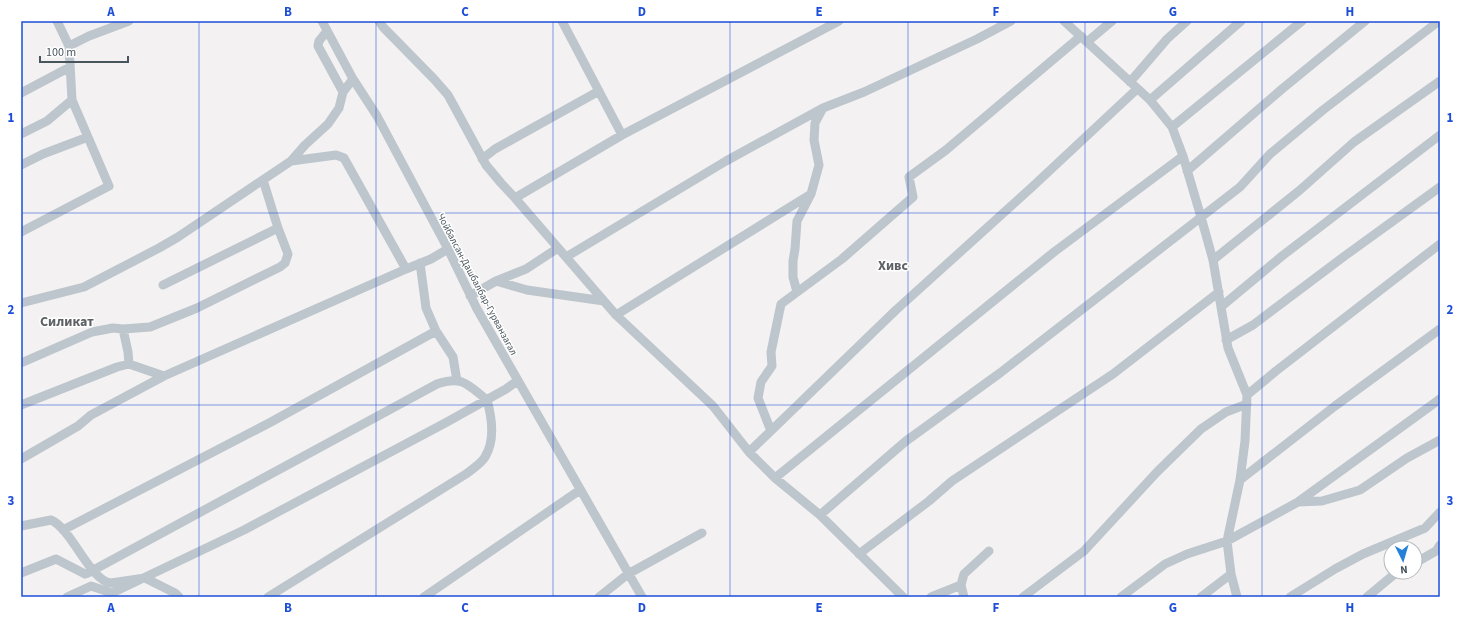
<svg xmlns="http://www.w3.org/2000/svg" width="1461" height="618" viewBox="0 0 1461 618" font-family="'Source Sans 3',sans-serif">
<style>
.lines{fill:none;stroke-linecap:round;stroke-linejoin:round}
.minor{stroke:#bdc6cc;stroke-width:9}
.grid{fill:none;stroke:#1d4ed8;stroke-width:1;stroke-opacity:0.55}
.labels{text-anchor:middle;stroke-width:3;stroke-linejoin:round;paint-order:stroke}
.street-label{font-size:10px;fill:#49555d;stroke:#fff}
.district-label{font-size:14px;font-weight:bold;fill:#5d6165;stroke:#fff}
.neatline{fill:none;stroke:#1d4ed8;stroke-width:1.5}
.grid-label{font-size:13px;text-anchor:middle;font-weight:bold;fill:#1d4ed8}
</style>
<rect width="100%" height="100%" fill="#f3f1f1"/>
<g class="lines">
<path class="minor" d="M322,21L353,79L377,116L448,249L477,309L642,597
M379,21L383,27L434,79L448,95L486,165L501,183L515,198L616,315L713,406L749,452L775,478L820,515L903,597
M562,21L622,135
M1064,21L1150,100L1172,127L1183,156L1201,217L1213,260L1228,348L1247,395L1245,441L1240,480L1227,541L1231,574L1237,597
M327,31L319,41L318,46L343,92
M1087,42L1112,21
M69,46L89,36L129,21
M1130,82L1167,39L1187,21
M21,93L70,67
M1150,100L1241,21
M1172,127L1302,21
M21,134L47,121L72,100
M482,159L495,149L599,91
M291,161L305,145L328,124L339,108L343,92L353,79
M21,165L43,154L88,137
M1187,171L1282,89L1365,21
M515,198L622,135L839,21
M21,232L109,186L72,100L69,46L57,21
M566,257L726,161L823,108L864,92L977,39L1011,21
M1213,260L1300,190L1354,142L1440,81
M420,263L426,308L436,331L453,357L457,381
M496,281L526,269L558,248
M163,285L278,228
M797,292L793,277V261L795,249L797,221L811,194L819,165L814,140L815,123L823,108
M470,296L496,281L527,290L604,301
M21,303L84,287L159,248L178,237L291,161L336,155L344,158L406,269
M1222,306L1282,256L1440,135
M616,315L811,194
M123,329L128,352L129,364
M1226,340L1253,325L1346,255L1440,187
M21,363L92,332L113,328L123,329L150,327L197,308L280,267L285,263L288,254L278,228L263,180
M1247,395L1276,371L1440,244
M21,405L117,367L129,364L164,376L406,269L431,259L448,249
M771,431L758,398L761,382L772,366L771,352L781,304L842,259L913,197L909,177L946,150L1081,36
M749,452L896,310L1031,188L1137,89
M21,459L78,426L91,415L164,376
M775,478L1054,252L1183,156
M1240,480L1335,406L1440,329
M1298,502L1322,501L1360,490L1407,458L1440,440
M820,515L906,441L1000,373L1240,187L1270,154L1323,110L1439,21
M21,526L51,520C72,529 90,581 111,583L145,578L175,593L179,597
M63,530L271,422L436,331
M859,554L929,501L952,481L1113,374L1219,292
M1415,563L1436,551L1440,545
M21,573L56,559L85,574L88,573L437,384C462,375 468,385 487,400C492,418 495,441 485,457C481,464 472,469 466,474L268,597
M67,597L91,586L112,593L244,530L447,422L506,389L517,381
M424,597L580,490
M599,597L628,574L702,533
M931,597L961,585
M964,597L961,585L964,574L989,551
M1023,597L1084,551L1157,472L1201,429L1226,412L1247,404
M1121,597L1165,564L1187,554L1227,541L1298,502L1440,399
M1201,597L1231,574
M1290,597L1335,569L1363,554L1425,528L1440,512
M1367,597L1397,572"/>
</g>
<path class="grid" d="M199,21V597M376,21V597M553,21V597M730,21V597M908,21V597M1085,21V597M1262,21V597M21,213H1440M21,405H1440"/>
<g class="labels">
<g class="street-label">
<text transform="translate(478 284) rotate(62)" y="4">Чойбалсан-Дашбалбар-Гурванзагал</text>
</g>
<g class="district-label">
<text x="893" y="270">Хивс</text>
<text x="67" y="326">Силикат</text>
</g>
</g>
<rect width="1461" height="618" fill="none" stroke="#ffffff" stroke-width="44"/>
<g transform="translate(1403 560) rotate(175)"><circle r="19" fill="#ffffff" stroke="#b6bbbe"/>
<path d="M0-3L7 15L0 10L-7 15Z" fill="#2381da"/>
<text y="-6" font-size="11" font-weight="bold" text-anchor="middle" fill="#49555d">N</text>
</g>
<path d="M40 56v6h88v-6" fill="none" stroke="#49555d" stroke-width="2"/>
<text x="46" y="56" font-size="12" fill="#49555d" stroke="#ffffff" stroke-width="3" paint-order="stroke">100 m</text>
<rect x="22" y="22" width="1417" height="574" class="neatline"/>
<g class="grid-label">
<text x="111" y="16">A</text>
<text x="288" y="16">B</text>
<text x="465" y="16">C</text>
<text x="642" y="16">D</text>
<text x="819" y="16">E</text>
<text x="996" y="16">F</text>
<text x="1173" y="16">G</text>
<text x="1350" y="16">H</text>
<text x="11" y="122">1</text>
<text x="1450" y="122">1</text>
<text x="11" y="314">2</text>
<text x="1450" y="314">2</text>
<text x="11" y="505">3</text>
<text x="1450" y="505">3</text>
<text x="111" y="612">A</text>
<text x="288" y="612">B</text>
<text x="465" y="612">C</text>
<text x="642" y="612">D</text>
<text x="819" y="612">E</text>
<text x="996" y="612">F</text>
<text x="1173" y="612">G</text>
<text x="1350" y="612">H</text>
</g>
</svg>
